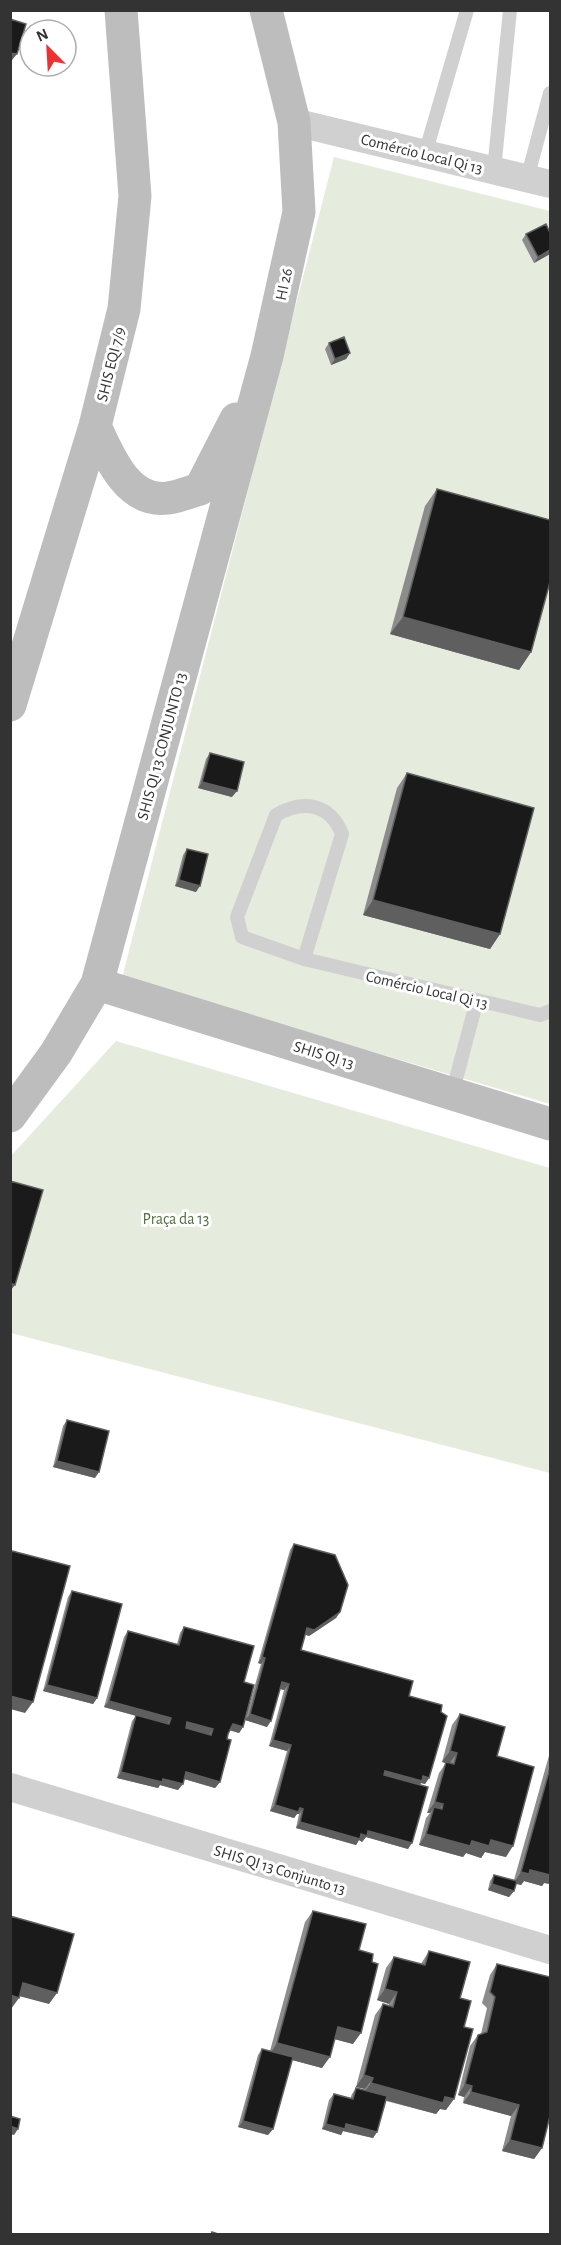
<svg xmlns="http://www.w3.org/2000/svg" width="561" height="2245" viewBox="0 0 561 2245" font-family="'Alegreya Sans',sans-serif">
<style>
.green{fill:#e5ecde}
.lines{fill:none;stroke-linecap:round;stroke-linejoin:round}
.lane{stroke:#d0d0d0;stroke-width:14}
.street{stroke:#d0d0d0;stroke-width:28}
.secondary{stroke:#bdbdbd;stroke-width:33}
.wall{fill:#8c8c8c}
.shaded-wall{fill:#5f5f5f}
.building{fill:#1a1a1a;stroke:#5f5f5f;stroke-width:1.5;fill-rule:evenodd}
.labels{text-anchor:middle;stroke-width:6;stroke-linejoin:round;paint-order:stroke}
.street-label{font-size:16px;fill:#333;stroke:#fff}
.park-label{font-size:16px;fill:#52723c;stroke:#fff}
</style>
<rect width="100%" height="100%" fill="#fff"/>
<path class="green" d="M334,157L550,211V1104L122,978Z
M116,1041L550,1168V1473L11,1333L10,1157Z"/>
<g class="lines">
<path class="lane" d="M425,154L467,10
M494,170L510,10
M527,179L550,93
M304,959L342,834C330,804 304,799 276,815L237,917L242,937L304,959L540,1015L550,1011
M452,1094L477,1000"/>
<path class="street" d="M294,122L550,184
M10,1787L550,1950"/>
<path class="secondary" d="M95,426C108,454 127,504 168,498C178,497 189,492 200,489L236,419
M10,705L95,426L124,309L135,196L121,10
M97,984L550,1124
M10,1116L56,1053L97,984L267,356L299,212L294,122L266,10"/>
</g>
<path class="wall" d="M526,234L550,254L534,263L522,240Z
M329,343L350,353L346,359L331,365L325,349Z
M437,489L531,652L519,670L390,634L425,506Z
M210,753L232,797L198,788L206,759Z
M407,773L500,934L490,949L363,915L397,788Z
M187,849L196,892L175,886L183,855Z
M67,1420L95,1478L53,1467L63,1426Z
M294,1544L340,1612L336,1618L309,1636L305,1634L301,1650L409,1696L429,1778L425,1784L421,1783L420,1785L408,1849L366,1837L362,1842L359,1840L356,1845L296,1828L299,1814H297L294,1818L270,1811L287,1751L269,1746L284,1690L280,1689L267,1727L245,1720L261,1664L258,1663L290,1550Z
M72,1591L97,1698L93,1704L43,1691L68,1597Z
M184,1627L244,1682L243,1727L239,1733L230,1730L228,1734L220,1782L215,1788L184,1779L178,1790L160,1785L158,1788L117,1778L132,1721L136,1716L104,1707L124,1637L128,1631L177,1644L180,1633Z
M460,1714L497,1756L506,1857L485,1852L481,1858L466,1853L463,1857L419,1845L426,1818L430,1813H427L439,1773L446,1763L442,1762L452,1725Z
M550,1752V1884L544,1883L542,1886L524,1881L521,1885L516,1884L514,1891L509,1897L488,1890L490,1881L494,1875L514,1880Z
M313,1911L359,1950L353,2044L335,2039L322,2068L292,2060L273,2129L268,2135L238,2127L258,2055L262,2049L270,2051L305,1922Z
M429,1951L460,1998L464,2027L446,2110L440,2109L436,2114L386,2101L377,2132L373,2138L343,2131L341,2135L322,2129L329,2100L334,2094L350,2099L352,2094L356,2088L364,2090L365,2089L356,2087L375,2015L383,2004L389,2006V2004L377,2000L386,1968L394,1957L421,1964Z
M497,1964L542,2148L534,2159L502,2151L511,2116L463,2103L464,2097L458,2095L470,2046L478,2035L481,2034L487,2008L482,2003L490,1975Z"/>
<path class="shaded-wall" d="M10,53L17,54L12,60H10Z
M550,250V254L534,263L538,257Z
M350,353L346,359L331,365L335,359Z
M403,617L531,652L519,670L390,634Z
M202,782L237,791L232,797L198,788Z
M179,880L200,886L196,892L175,886Z
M373,900L500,934L490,949L363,915Z
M10,1283L15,1285L10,1291Z
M57,1461L99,1472L95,1478L53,1467Z
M340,1612L336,1618L309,1636L303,1634L307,1628Z
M262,1657L265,1658L261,1664L258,1663Z
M282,1682L289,1684L284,1690L278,1688Z
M47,1685L97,1698L93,1704L43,1691Z
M10,1696L33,1702L25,1713L10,1709Z
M109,1701L171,1718L167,1724L104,1707Z
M250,1714L271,1721L267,1727L245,1720Z
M187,1722L213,1729L209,1735L183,1728Z
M233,1724L243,1727L239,1733L229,1730Z
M273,1740L291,1745L287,1751L269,1746Z
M450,1751L457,1753L449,1764L442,1762Z
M385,1771L423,1776L429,1778L425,1784L421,1783L418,1787L381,1777Z
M121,1772L163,1779L183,1784L178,1790L160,1785L158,1788L117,1778Z
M186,1772L220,1782L215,1788L181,1778Z
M435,1802L443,1804L435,1815L434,1807L430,1813H427Z
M275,1805L300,1808L303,1809L299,1814H297L294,1818L270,1811Z
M300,1822L361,1834L368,1831L412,1843L408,1849L366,1837L362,1842L359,1840L356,1845L296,1828Z
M426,1834L472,1841L491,1840L513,1846L506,1857L485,1852L481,1858L466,1853L463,1857L419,1845Z
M530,1870L550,1872V1884L544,1883L542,1886L524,1881L521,1885L514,1883L521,1872Z
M492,1884L514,1891L509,1897L488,1890Z
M23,1983L57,1993L49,2004L15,1995Z
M385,1989L397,1992L389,2004L377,2000Z
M10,1995L19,1998L11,2009L10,2008Z
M338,2027L361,2033L353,2044L330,2038Z
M277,2043L330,2057L322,2068L270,2054Z
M364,2075L373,2078L365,2089L356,2087Z
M371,2083L445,2097L454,2099L446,2110L440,2109L436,2114L363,2094Z
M465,2084L472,2086L464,2097L458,2095Z
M471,2092L519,2105L511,2116L463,2103Z
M243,2121L273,2129L268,2135L238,2127Z
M326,2124H346L377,2132L373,2138L343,2131L341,2135L322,2129Z
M10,2126L18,2129L14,2135L10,2134Z
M510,2140L542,2148L534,2159L502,2151Z"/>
<path class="building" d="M10,19L26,24L17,54L10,53Z
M546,224L550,233V250L538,257L526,234Z
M344,337L350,353L335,359L329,343Z
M437,489L550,520V582L531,652L403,617Z
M210,753L244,762L237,791L202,782Z
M407,773L534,808L500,934L373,900Z
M187,849L208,854L200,886L179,880Z
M10,1181L43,1190L15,1285L10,1283Z
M67,1420L109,1431L99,1472L57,1461Z
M294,1544L335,1555L348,1585L340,1612L314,1630L307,1628L301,1650L413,1681L409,1696L442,1705L441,1712L447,1716L429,1778L423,1776L422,1781L385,1771L384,1775L428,1787L412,1843L368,1831L367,1836L361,1834L360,1839L300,1822L303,1809L300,1808L298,1812L275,1805L291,1745L273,1740L289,1684L282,1682L271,1721L250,1714L265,1658L262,1657Z
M12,1551L70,1566L33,1702L10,1696V1558Z
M72,1591L122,1604L97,1698L47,1685Z
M184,1627L254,1646L244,1682L254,1685L243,1727L233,1724L228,1734L227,1739L231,1740L220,1782L186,1772L183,1784L163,1779L162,1782L121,1772L136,1715L169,1724L171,1718L109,1701L128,1631L179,1645ZM187,1722L213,1729L211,1735L186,1728Z
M460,1714L505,1727L497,1756L534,1767L513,1846L491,1840L489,1846L472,1841L470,1846L426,1834L434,1807L442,1809L443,1804L435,1802L446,1762L454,1764L457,1753L450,1751Z
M550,1768V1875L530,1870L529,1874L521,1872Z
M494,1875L517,1881L514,1891L492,1884Z
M313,1911L366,1924L359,1950L373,1954L372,1962L378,1964L361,2033L338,2027L330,2057L277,2043Z
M10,1916L74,1934L57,1993L23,1983L19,1998L10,1995Z
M429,1951L470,1962L460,1998L471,2001L464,2027L473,2029L454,2099L445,2097L443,2103L371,2083L373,2078L364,2075L383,2004L393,2007L397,1992L385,1989L394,1957L425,1965Z
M497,1964L550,1977V2116L542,2148L510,2140L519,2105L471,2092L472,2086L465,2084L478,2035L487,2032L495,1997L490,1992Z
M262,2049L293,2057L273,2129L243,2121Z
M356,2088L387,2096L377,2132L346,2124L345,2129L326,2124L334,2094L353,2099Z
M10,2116L20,2119L18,2129L10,2126Z
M212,2232L221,2235H211Z"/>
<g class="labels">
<g class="street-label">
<text transform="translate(422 153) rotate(14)" y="6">Comércio Local Qi 13</text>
<text transform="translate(283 284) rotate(-78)" y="6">HI 26</text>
<text transform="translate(110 364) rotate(-76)" y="6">SHIS EQI 7/9</text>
<text transform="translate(161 746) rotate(-75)" y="6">SHIS QI 13 CONJUNTO 13</text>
<text transform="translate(427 989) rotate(13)" y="6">Comércio Local Qi 13</text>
<text transform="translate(324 1054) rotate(17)" y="6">SHIS QI 13</text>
<text transform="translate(280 1869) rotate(17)" y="6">SHIS QI 13 Conjunto 13</text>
</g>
<g class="park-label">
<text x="176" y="1224">Praça da 13</text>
</g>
</g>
<rect width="561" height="2245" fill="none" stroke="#333333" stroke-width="24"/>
<g transform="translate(48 48) rotate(336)"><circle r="28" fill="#ffffff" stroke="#adadad" stroke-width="1.5"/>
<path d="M0-4.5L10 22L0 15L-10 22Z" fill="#ee3033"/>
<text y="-9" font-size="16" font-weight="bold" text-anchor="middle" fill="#333333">N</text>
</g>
</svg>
